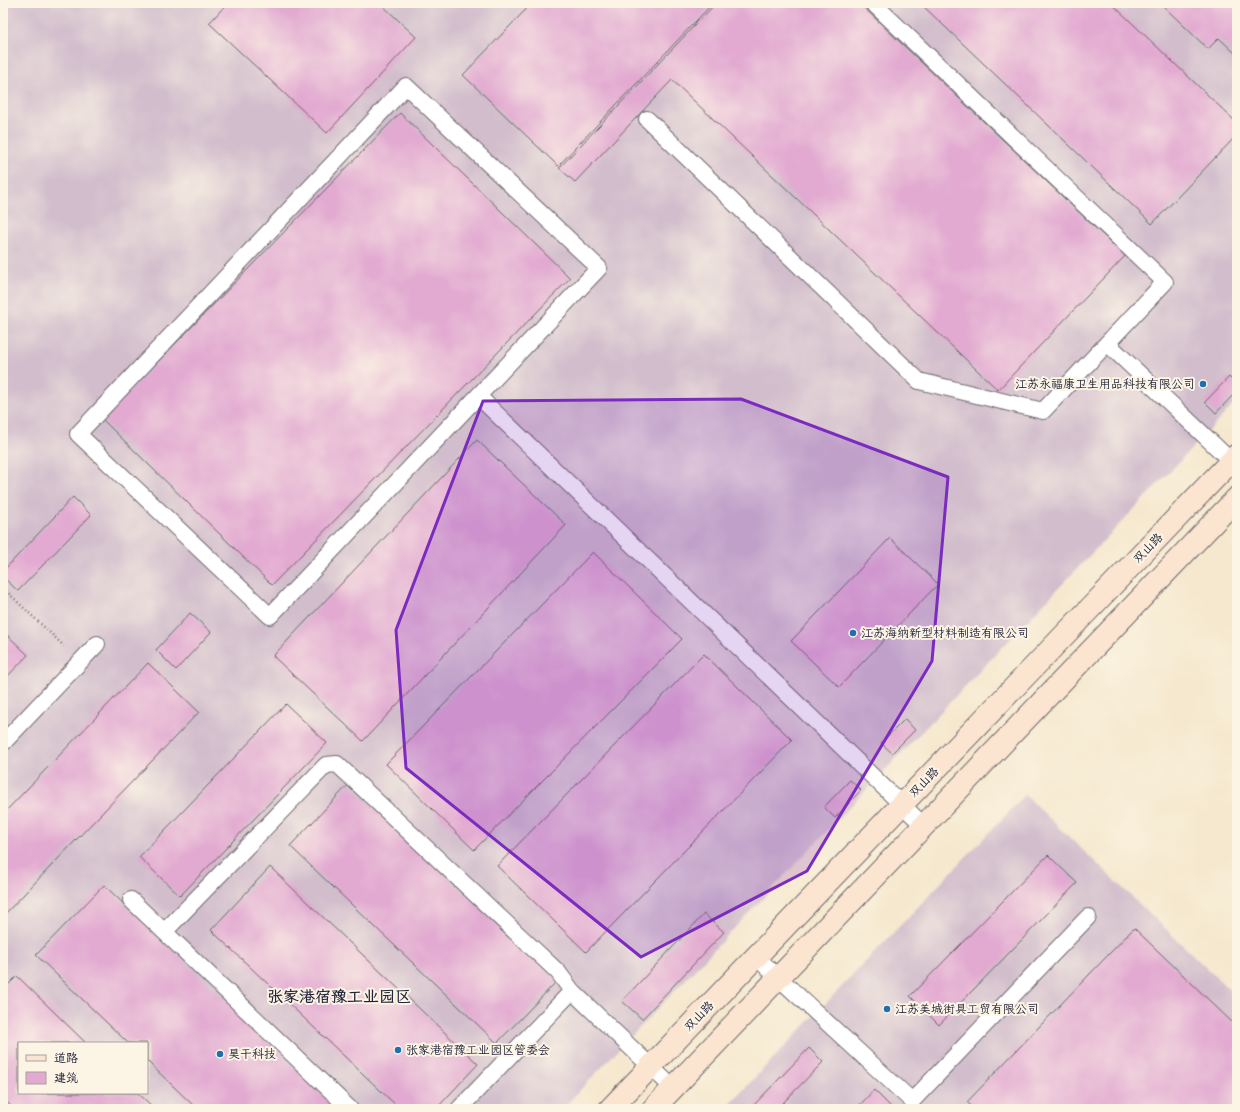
<svg xmlns="http://www.w3.org/2000/svg" width="1240" height="1112" viewBox="0 0 1240 1112" font-family="'Shantell Sans','LXGW WenKai TC',sans-serif">
<style>
.industrial{fill:#d1bdcc;fill-rule:evenodd}
.building{fill:#e2aad1}
.lines{fill:none;stroke-linecap:round;stroke-linejoin:round}
.lane-casing{stroke:#6c676e;stroke-width:18}
.secondary-casing{stroke:#6c676e;stroke-width:24}
.path{stroke:#6c676e;stroke-width:2.5;stroke-dasharray:1 3;stroke-linecap:butt}
.lane{stroke:#fff;stroke-width:16}
.secondary{stroke:#fce5d0;stroke-width:22}
.marked{fill:#7b2cbf;fill-opacity:0.2;stroke:#7b2cbf;stroke-width:3;stroke-linejoin:round}
.poi-dot{fill:#1f6fb2;stroke:#fcf5e5;stroke-width:1.5}
.labels{text-anchor:middle;stroke-width:4;stroke-linejoin:round;paint-order:stroke}
.poi-label{font-size:12px;fill:#22223b;stroke:#fcf5e5;text-anchor:start}
.street-label{font-size:12px;fill:#22223b;stroke:#fcf5e5}
.district-label{font-size:16px;font-weight:bold;fill:#22223b;stroke:#fcf5e5}
</style>
<rect width="100%" height="100%" fill="#fcf5e5"/>
<filter id="ink" filterUnits="userSpaceOnUse"><feTurbulence type="fractalNoise" baseFrequency=".025" numOctaves="2"/><feDisplacementMap in="SourceGraphic" scale="8" xChannelSelector="R" yChannelSelector="G"/><feConvolveMatrix kernelMatrix="1 2 1 2 8 2 1 2 1" color-interpolation-filters="sRGB"/></filter>
<filter id="wash" filterUnits="userSpaceOnUse"><feTurbulence type="fractalNoise" baseFrequency=".012" numOctaves="4" result="noise"/><feDisplacementMap in="SourceGraphic" scale="16" xChannelSelector="R" yChannelSelector="G"/><feGaussianBlur stdDeviation="0.9" result="paint"/><feColorMatrix in="noise" values="0 0 0 0 0 0 0 0 0 0 0 0 0 0 0 0 0 1.4 0 .05"/><feComposite in="paint" operator="in"/></filter>
<g filter="url(#wash)">
<rect width="100%" height="100%" fill="#f5e8ce"/>
<path class="industrial" d="M3,3H1237V401L562,1109H3ZM19,1043H147V1093H19Z
M1025,795L1237,997V1109H725Z"/>
<g id="blocks">
<path class="building" d="M228,3H380L416,37L327,133L209,23Z
M532,3H713L558,166L463,75Z
M716,3H859L1125,256L998,390L672,80L575,182L559,168Z
M920,3H1111L1237,123V135L1152,224Z
M1160,3H1237V55L1219,38L1208,49Z
M400,113L570,278L272,585L102,419Z
M1229,377L1237,385V391L1216,413L1205,402Z
M477,440L566,525L363,741L273,656Z
M73,497L91,515L18,591L3,577V571Z
M890,538L938,584L839,687L791,641Z
M593,552L682,639L474,850L386,764Z
M190,613L211,632L176,670L156,650Z
M3,631L28,655L3,681Z
M704,654L792,740L586,952L497,866Z
M148,663L199,712L3,916V814Z
M286,704L327,743L180,896L139,857Z
M905,719L915,730L892,753L881,743Z
M850,780L861,790L835,818L824,807Z
M349,784L557,981L497,1043L290,846Z
M1048,855L1077,883L939,1025L910,996Z
M270,867L478,1064L436,1109H400L211,930Z
M104,885L335,1106L332,1109H197L147,1061V1043H128L36,955Z
M704,914L724,932L642,1019L622,1001Z
M1134,928L1237,1027V1109H974L967,1102Z
M17,976L86,1043H19V1093H138L155,1109H14L3,1098V990Z
M809,1048L823,1062L777,1109H750Z
M874,1090L893,1109H856Z"/>
</g>
</g>
<g filter="url(#ink)">
<use href="#blocks" fill-opacity="0" stroke="#6c676e" stroke-width="1"/>
<g class="lines">
<g class="lane-casing">
<path id="lane" d="M647,119L919,381L1043,411L1165,282L873,3
M1107,343L1231,461
M478,396L270,616L78,434L406,86L599,268L478,396L924,826
M3,743L97,644
M131,900L350,1109
M165,931L326,765L337,764L558,972L572,991
M756,957L912,1101L1088,917
M459,1109L572,991L673,1088"/>
</g>
<g class="secondary-casing">
<path id="secondary" d="M610,1109L1237,455
M653,1109L1237,498"/>
</g>
<path class="path" d="M3,588L64,646"/>
<use href="#lane" class="lane"/>
<use href="#secondary" class="secondary"/>
</g>
</g>
<path class="marked" d="M741,399L948,477L932,661L807,871L641,957L406,768L396,630L483,401Z"/>
<g class="poi-dot">
<circle cx="1203" cy="384" r="4"/>
<circle cx="853" cy="633" r="4"/>
<circle cx="887" cy="1009" r="4"/>
<circle cx="398" cy="1050" r="4"/>
<circle cx="220" cy="1054" r="4"/>
</g>
<g class="labels">
<g class="poi-label">
<text x="1195" y="388" text-anchor="end">江苏永福康卫生用品科技有限公司</text>
<text x="861" y="637">江苏海纳新型材料制造有限公司</text>
<text x="895" y="1013">江苏美城街具工贸有限公司</text>
<text x="406" y="1054">张家港宿豫工业园区管委会</text>
<text x="228" y="1058">昊干科技</text>
</g>
<g class="street-label">
<text transform="translate(1148 548) rotate(-46)" y="4">双山路</text>
<text transform="translate(924 782) rotate(-46)" y="4">双山路</text>
<text transform="translate(699 1016) rotate(-46)" y="4">双山路</text>
</g>
<g class="district-label">
<text x="339" y="1002">张家港宿豫工业园区</text>
</g>
</g>
<rect width="1240" height="1112" fill="none" stroke="#fcf5e5" stroke-width="16"/>
<rect x="18" y="1042" width="130" height="52" fill="#fcf5e5" stroke="#a5a1a1"/>
<rect x="26" y="1055" width="20" height="6" fill="#fce5d0" stroke="#a5a1a1"/>
<text x="54" y="1062" font-size="12" fill="#22223b">道路</text>
<rect x="26" y="1072" width="20" height="12" fill="#e2aad1" stroke="#a5a1a1"/>
<text x="54" y="1082" font-size="12" fill="#22223b">建筑</text>
</svg>
